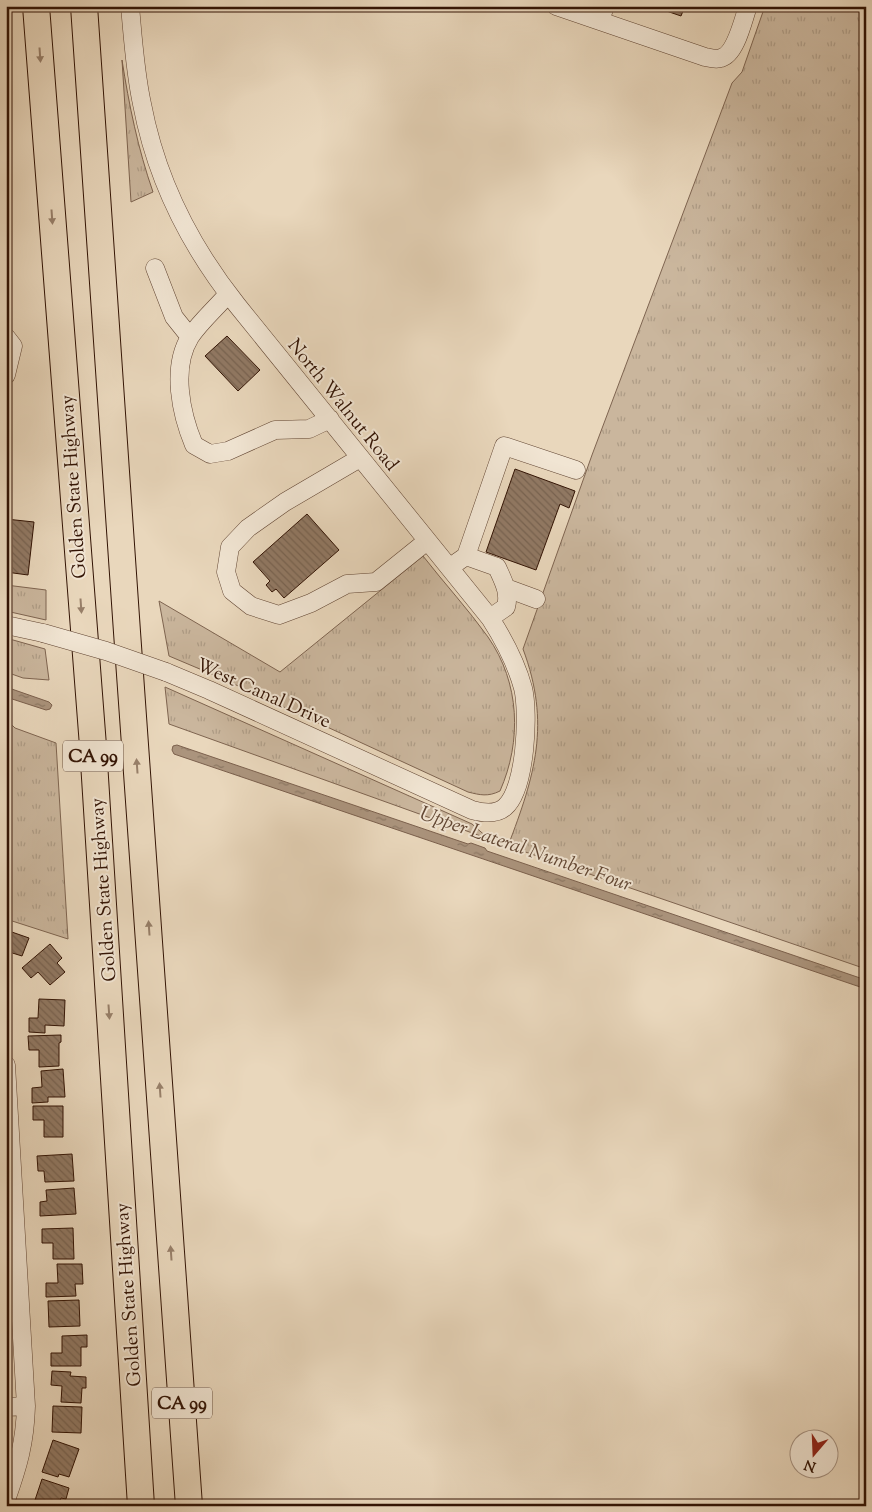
<svg xmlns="http://www.w3.org/2000/svg" width="872" height="1512" viewBox="0 0 872 1512" font-family="'Sorts Mill Goudy',serif">
<style>
.grass{fill:url(#grass-tufts);stroke:#7e6450}
.water{fill:url(#water-ripples);stroke:#7b604d}
.building{fill:url(#building-back-hatch);stroke:#321304}
.lines{fill:none;stroke-linecap:round;stroke-linejoin:round}
.minor-casing{stroke:#604432;stroke-width:19}
.highway-casing{stroke:#321304;stroke-width:28}
.minor{stroke:#f1e5d3;stroke-width:18}
.highway{stroke:#e9d7bc;stroke-width:26}
.minor-bridge-casing{stroke:#604432;stroke-width:19;stroke-linecap:butt}
.minor-bridge{stroke:#f1e5d3;stroke-width:18}
.oneway{fill:#977f69}
.labels{text-anchor:middle;stroke-width:4;stroke-linejoin:round;paint-order:stroke}
.shield{fill:#f1e5d3;stroke:#6b5242;stroke-width:1}
.shield-label{font-size:18px;font-weight:bold;fill:#321304}
.street-label{font-size:19px;fill:#321304;stroke:#f1e5d3}
.water-label{font-size:20px;font-style:italic;fill:#624734;stroke:#f1e5d3}
</style>
<defs>
<pattern id="grass-tufts" width="24" height="20" patternUnits="userSpaceOnUse" patternTransform="scale(1.25)"><rect width="24" height="20" fill="#cab69d"/><path d="M3 7l-1-3M5 7V3M7 7l1-3M15 17l-1-3M17 17v-4M19 17l1-3" fill="none" stroke="#ae9c86"/></pattern>
<pattern id="water-ripples" width="26" height="14" patternUnits="userSpaceOnUse" patternTransform="scale(1.25)"><rect width="26" height="14" fill="#ab947d"/><path d="M2 4q2-2 4 0t4 0M15 11q2-2 4 0t4 0" fill="none" stroke="#8c7864"/></pattern>
<pattern id="building-back-hatch" width="6" height="6" patternUnits="userSpaceOnUse" patternTransform="scale(1.25)"><rect width="6" height="6" fill="#917964"/><path d="M-1 5l2 2M0 0l6 6M5-1l2 2" fill="none" stroke="#776250"/></pattern>
</defs>
<rect width="100%" height="100%" fill="#e9d7bc"/>
<filter id="stains"><feTurbulence type="fractalNoise" baseFrequency=".004" numOctaves="4"/><feColorMatrix values="0 0 0 0 .2 0 0 0 0 .09 0 0 0 0 .02 0 0 0 .5 -.17"/></filter>
<radialGradient id="worn" r=".72"><stop offset=".6" stop-color="#630" stop-opacity="0"/><stop offset="1" stop-color="#630" stop-opacity=".3"/></radialGradient>
<path class="grass" d="M765,6H866V969L508,846C535,775 551,724 523,649L592,455L732,83L742,72Z
M122,60C129,105 138,149 153,192L131,202Z
M423,556C444,583 468,609 488,637C520,683 522,741 500,791C488,797 480,795 468,792L221,678L169,656L159,601L280,672Z
M6,585L46,590V620L6,611Z
M6,638L45,649L49,680L23,678L6,672Z
M165,687L472,824L489,839L169,724Z
M6,719L15,728L56,743L68,939L6,919Z"/>
<path class="water" d="M6,687L49,702L52,705L50,709L46,710L6,697Z
M177,745L468,844L471,843L485,848L487,851L866,980V989L174,754L172,750L173,746Z"/>
<path class="building" d="M652,6H685L681,16Z
M227,336L260,370L238,391L205,356Z
M515,469L575,491L569,508L560,504L536,570L486,552Z
M307,514L339,550L284,598L276,589L272,592L266,585L270,581L253,562Z
M6,519L34,522L28,575L6,572Z
M6,930L29,938L22,956L6,951Z
M50,944L62,958L57,963L65,972L50,985L38,972L31,978L22,968Z
M39,999L65,1000L64,1026L45,1025V1033L29,1032V1018H38Z
M61,1035V1042L59,1043V1066L39,1067V1050H29L28,1036Z
M63,1069L65,1097H48V1102L32,1103V1088L42,1087L41,1071Z
M33,1106H63V1137H44V1120H33Z
M72,1154L74,1181L45,1182L44,1171H38L37,1156Z
M74,1188L76,1214L40,1216V1202L47,1201L46,1190Z
M73,1228L74,1259H53V1243H42V1229Z
M57,1264H82L83,1284H75L76,1296L46,1297V1283H58Z
M79,1300L80,1326L49,1327L48,1301Z
M87,1335V1347H81V1366H51V1353H62V1336Z
M52,1371L71,1372L70,1376L86,1377V1388H82L81,1403L61,1402L62,1386L51,1385Z
M53,1406L82,1407L81,1433L52,1432Z
M53,1440L79,1449L69,1477L59,1474L58,1477L42,1472Z
M42,1479L69,1488L66,1499L61,1498L58,1506H33Z"/>
<g class="lines">
<g class="minor-casing">
<path id="minor" d="M130,6C133,39 135,72 142,104C156,178 190,246 237,305L490,618C504,640 516,662 523,688C529,712 526,789 505,807C496,815 483,813 472,810L209,690L166,672
M556,6L705,57C710,58 716,60 721,58C736,54 743,20 748,6
M600,21L605,6
M155,268L174,317L190,337
M228,294C216,308 200,322 190,337C171,368 181,414 194,445L210,454L228,451L275,430L309,429L330,419
M6,337L13,346L6,375
M360,458L285,502L248,528L230,547L226,572L232,591L251,606L279,615L311,603L347,584L376,582L427,541
M466,556L504,446L576,470
M456,563L466,556L497,567C503,581 510,592 506,607L490,618
M506,588L536,599
M6,625L43,633
M6,1065L26,1406C25,1443 18,1466 6,1500
M6,1407L26,1406"/>
</g>
<g class="highway-casing">
<path id="highway" d="M36,6L93,746L141,1506
M84,6L127,632L189,1506"/>
</g>
<use href="#minor" class="minor"/>
<use href="#highway" class="highway"/>
<g class="minor-bridge-casing">
<path id="minor-bridge" d="M43,633L106,651L166,672"/>
</g>
<use href="#minor-bridge" class="minor-bridge"/>
</g>
<defs><path id="oneway-solid" d="M-6-.8H1V-3.2L6.5 0L1 3.2V.8H-6Z" transform="scale(1.25)"/></defs>
<g class="oneway">
<use href="#oneway-solid" transform="translate(40 55) rotate(86)"/>
<use href="#oneway-solid" transform="translate(52 217) rotate(86)"/>
<use href="#oneway-solid" transform="translate(81 606) rotate(86)"/>
<use href="#oneway-solid" transform="translate(137 766) rotate(-94)"/>
<use href="#oneway-solid" transform="translate(149 928) rotate(-94)"/>
<use href="#oneway-solid" transform="translate(109 1012) rotate(86)"/>
<use href="#oneway-solid" transform="translate(160 1090) rotate(-94)"/>
<use href="#oneway-solid" transform="translate(171 1253) rotate(-94)"/>
</g>
<g class="labels">
<g class="shield">
<rect x="63" y="740.5" width="60" height="31" rx="4"/>
<rect x="152" y="1387.5" width="60" height="31" rx="4"/>
</g>
<g class="shield-label">
<text x="93" y="762">CA 99</text>
<text x="182" y="1409">CA 99</text>
</g>
<g class="street-label">
<text transform="translate(344 404) rotate(51)" y="7">North Walnut Road</text>
<text transform="translate(72 487) rotate(-94)" y="7">Golden State Highway</text>
<text transform="translate(264 692) rotate(24)" y="7">West Canal Drive</text>
<text transform="translate(102 890) rotate(-94)" y="7">Golden State Highway</text>
<text transform="translate(127 1295) rotate(-94)" y="7">Golden State Highway</text>
</g>
<g class="water-label">
<text transform="translate(526 848) rotate(19)" y="7">Upper Lateral Number Four</text>
</g>
</g>
<rect width="872" height="1512" fill="none" stroke="#e9d7bc" stroke-width="25"/>
<rect x="8" y="8" width="857" height="1497" fill="none" stroke="#321304" stroke-width="2.5"/>
<rect x="12" y="12" width="847" height="1487" fill="none" stroke="#321304"/>
<g transform="translate(814 1454) rotate(199)"><circle r="24" fill="#f1e5d3" stroke="#a59180"/>
<path d="M0-4L9 19L0 12L-9 19Z" fill="#8f2418"/>
<text y="-8" font-size="14" font-weight="bold" text-anchor="middle" fill="#321304">N</text>
</g>
<rect width="100%" height="100%" filter="url(#stains)"/>
<rect width="100%" height="100%" fill="url(#worn)"/>
</svg>
